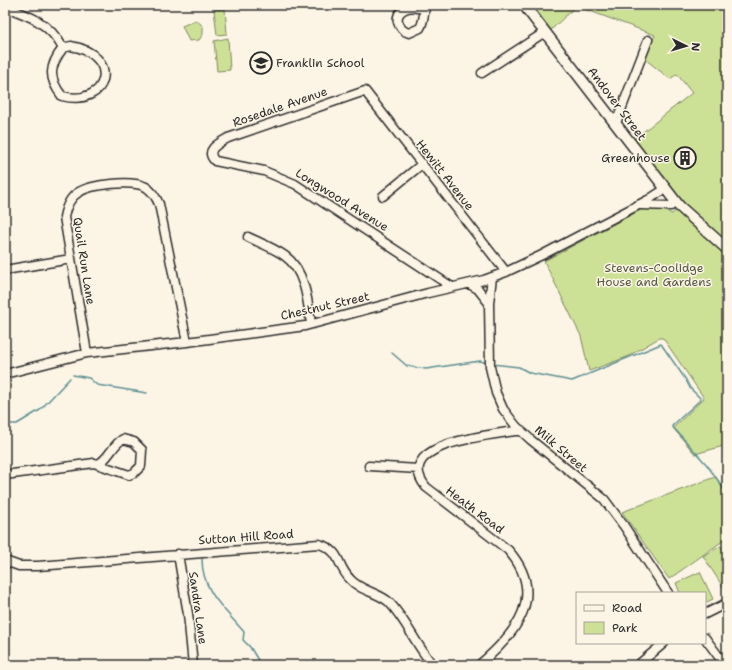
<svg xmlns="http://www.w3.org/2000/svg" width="732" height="670" viewBox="0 0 732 670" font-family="'Shantell Sans',sans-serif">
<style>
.green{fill:#cde196;stroke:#7c8660}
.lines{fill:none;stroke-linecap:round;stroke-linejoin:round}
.stream{stroke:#5d8e92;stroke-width:1.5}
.minor-casing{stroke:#2b2b2b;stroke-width:11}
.major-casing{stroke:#2b2b2b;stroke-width:13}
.minor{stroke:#fcf5e5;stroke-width:8}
.major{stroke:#fcf5e5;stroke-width:10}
.labels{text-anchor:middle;stroke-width:3;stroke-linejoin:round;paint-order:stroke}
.poi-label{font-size:12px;fill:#2b2b2b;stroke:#fcf5e5;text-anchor:start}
.street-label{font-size:12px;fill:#2b2b2b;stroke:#fcf5e5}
.park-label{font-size:12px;fill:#545846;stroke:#fcf5e5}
</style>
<rect width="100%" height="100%" fill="#fcf5e5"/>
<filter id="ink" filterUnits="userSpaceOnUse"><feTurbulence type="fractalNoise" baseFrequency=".025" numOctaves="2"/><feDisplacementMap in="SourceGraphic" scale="8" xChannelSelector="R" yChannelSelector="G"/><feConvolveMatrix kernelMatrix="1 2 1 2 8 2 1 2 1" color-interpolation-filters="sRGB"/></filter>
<g filter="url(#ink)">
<path class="green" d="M532,5H727V329L724,331L727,338V445L695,454L673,428L704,398L663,338H659L627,357L589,371L581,336L544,261L646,207H657L672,214L684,203L634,139L692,93L677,74L670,79L645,59L655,35L576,6L551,30Z
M225,9L227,34L217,35L214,10Z
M196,20L203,26V34L199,40L189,41L182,26Z
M228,38L230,70L217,71L214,41Z
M715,477C731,494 727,516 727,538L669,579L622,512Z
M721,546L724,554L723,561L727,568V585L723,587L703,556Z
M700,572L713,599L705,603V593H680L676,583Z"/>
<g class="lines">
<path class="stream" d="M392,353L407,366L426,369L480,361L487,363
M492,364L519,367L530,373L572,381L661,344L686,380L690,388L701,399L672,426L707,465L727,493
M73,375L89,378L97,385L147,393
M5,424H17L40,410L70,378
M202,559C202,592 225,609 244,632L243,640L250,647L261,665"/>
<g class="minor-casing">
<path id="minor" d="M5,7C31,16 49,23 63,48
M424,9C418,8 410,6 405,9C392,15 398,30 409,33L420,28C424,22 424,13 425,5
M71,46C122,55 109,108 62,96C48,78 49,66 63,48Z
M482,73L545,32
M616,123L648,40
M383,196L422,164
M641,205L671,206L676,202
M248,237C260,243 274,248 285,256C305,270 308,302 311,324
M5,270L71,259
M469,284L478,289L489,303L490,367L496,393L503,409L516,426L531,440L604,499L624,526L668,593
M452,287L295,184L264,171L215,161C204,150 219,143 228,138L365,91L506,272
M489,303L492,277
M87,353L64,217C66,207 70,197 79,192C92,184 132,180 146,187C152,191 156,197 159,204L187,342
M5,374L87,353L187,342L305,326L428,293L484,280L506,272L542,255L648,200L665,189
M369,466L418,469
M5,475L94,463L129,475L134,473L141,466L142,450L134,442L123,439C112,445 109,459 98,464
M178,554L188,614L193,665
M5,561L19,566H38L319,544C342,551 336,565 350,579C360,591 378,592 389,602C407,621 416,646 433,665
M705,614L727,603
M705,638L725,665
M479,665C516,634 548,595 508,550L426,487C390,442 495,435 521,430
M638,665L664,643"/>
</g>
<g class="major-casing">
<path id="major" d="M524,5L679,206L727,249"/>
</g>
<use href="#minor" class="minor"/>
<use href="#major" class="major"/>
</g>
</g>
<defs>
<g id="school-ring" transform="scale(1.15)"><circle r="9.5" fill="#fcf5e5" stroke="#2b2b2b" stroke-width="1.5"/><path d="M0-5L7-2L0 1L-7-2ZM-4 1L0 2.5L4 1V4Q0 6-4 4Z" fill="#2b2b2b"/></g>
<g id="building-ring" transform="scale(1.15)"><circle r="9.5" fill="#fcf5e5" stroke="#2b2b2b" stroke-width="1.5"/><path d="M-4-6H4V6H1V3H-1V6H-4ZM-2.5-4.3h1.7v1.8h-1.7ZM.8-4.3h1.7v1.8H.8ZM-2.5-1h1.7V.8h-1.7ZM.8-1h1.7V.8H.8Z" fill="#2b2b2b"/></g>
</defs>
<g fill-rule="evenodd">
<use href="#school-ring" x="261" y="63"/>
<use href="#building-ring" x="685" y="158"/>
</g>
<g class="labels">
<g class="poi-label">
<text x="276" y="67">Franklin School</text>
<text x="670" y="162" text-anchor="end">Greenhouse</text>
</g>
<g class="street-label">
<text transform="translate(617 104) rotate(53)" y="4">Andover Street</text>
<text transform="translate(280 107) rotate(-19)" y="4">Rosedale Avenue</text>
<text transform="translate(445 175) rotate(52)" y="4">Hewitt Avenue</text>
<text transform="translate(342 200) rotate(32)" y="4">Longwood Avenue</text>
<text transform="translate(84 261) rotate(81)" y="4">Quail Run Lane</text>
<text transform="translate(325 306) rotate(-13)" y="4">Chestnut Street</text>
<text transform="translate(561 449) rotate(40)" y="4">Milk Street</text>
<text transform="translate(475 510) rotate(37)" y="4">Heath Road</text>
<text transform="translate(246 537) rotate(-4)" y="4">Sutton Hill Road</text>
<text transform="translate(198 608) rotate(82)" y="4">Sandra Lane</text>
</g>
<g class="park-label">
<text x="654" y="272">Stevens-Coolidge<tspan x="654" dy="14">House and Gardens</tspan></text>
</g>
</g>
<rect width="732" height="670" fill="none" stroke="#fcf5e5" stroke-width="20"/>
<rect x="10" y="10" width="712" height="650" fill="none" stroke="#2b2b2b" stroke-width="1.5" filter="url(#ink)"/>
<rect x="576" y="592" width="130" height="52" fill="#fcf5e5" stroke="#a8a49b"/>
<rect x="584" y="605" width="20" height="6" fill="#fcf5e5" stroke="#a8a49b"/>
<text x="612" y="612" font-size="12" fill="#2b2b2b">Road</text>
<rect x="584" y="622" width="20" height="12" fill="#cde196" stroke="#a8a49b"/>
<text x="612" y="632" font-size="12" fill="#2b2b2b">Park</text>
<g transform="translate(686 46) rotate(95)" stroke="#fcf5e5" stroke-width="3" paint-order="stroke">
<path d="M0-3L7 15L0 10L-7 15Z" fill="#2b2b2b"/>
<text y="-6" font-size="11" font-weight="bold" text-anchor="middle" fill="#2b2b2b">N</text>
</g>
</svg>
